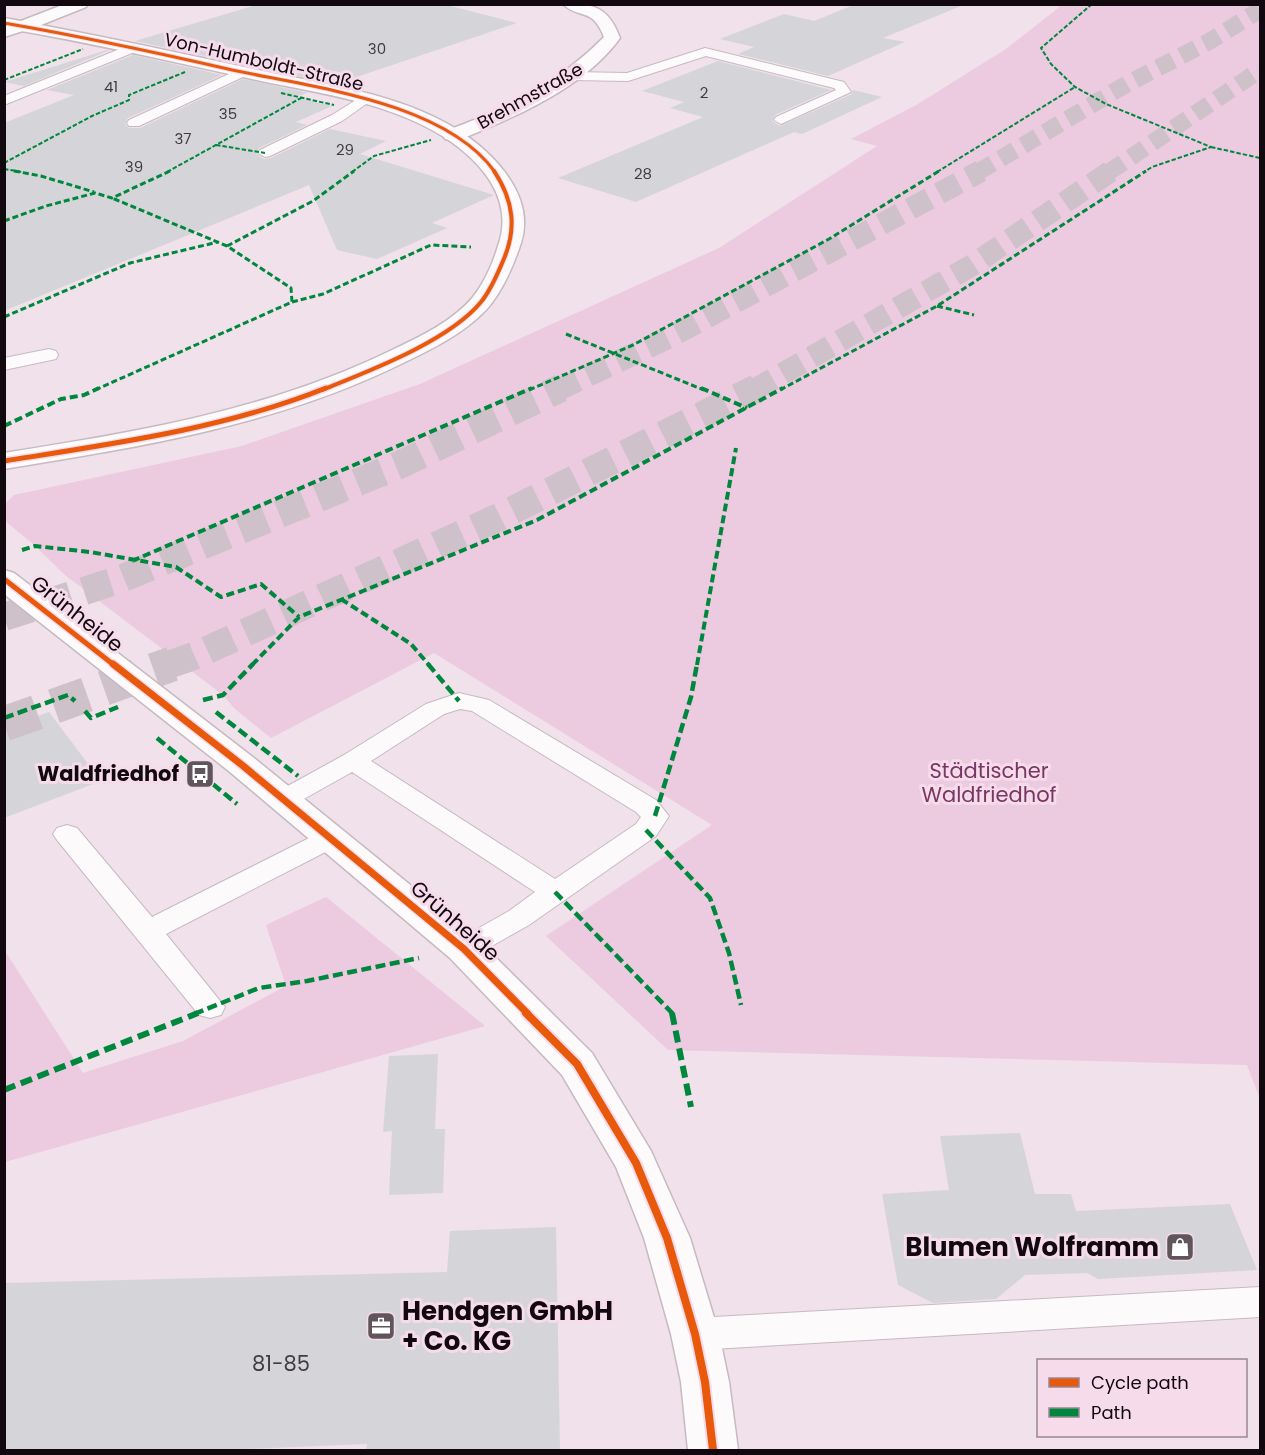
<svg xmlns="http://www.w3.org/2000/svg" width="1265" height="1455" viewBox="0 0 1265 1455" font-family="Poppins,sans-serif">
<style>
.green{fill:#eccadf}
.building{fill:#d5d5d9}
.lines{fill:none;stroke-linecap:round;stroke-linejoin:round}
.motorway-tunnel-far3{stroke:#cfc1c9;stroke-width:17;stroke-dasharray:17 9;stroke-linecap:butt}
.motorway-tunnel-far2{stroke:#cfc1c9;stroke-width:22;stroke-dasharray:22 11;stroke-linecap:butt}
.motorway-tunnel-far1{stroke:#cfc1c9;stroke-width:28;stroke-dasharray:28 14;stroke-linecap:butt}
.motorway-tunnel{stroke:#cfc1c9;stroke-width:35;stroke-dasharray:35 18;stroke-linecap:butt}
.service-casing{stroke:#c6bac1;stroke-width:2}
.minor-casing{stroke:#c6bac1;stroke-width:3}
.tertiary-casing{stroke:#c6bac1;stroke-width:3}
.service{fill:#fdfafc;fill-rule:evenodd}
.minor{fill:#fdfafc;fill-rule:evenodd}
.tertiary{fill:#fdfafc;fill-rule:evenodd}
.quiet-far4{stroke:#00873e;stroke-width:2;stroke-dasharray:4.5 2;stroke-linecap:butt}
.quiet-far3{stroke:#00873e;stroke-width:3;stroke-dasharray:6 3;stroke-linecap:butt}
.quiet-far2{stroke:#00873e;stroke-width:4;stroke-dasharray:8 4;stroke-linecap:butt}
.quiet-far1{stroke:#00873e;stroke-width:4.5;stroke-dasharray:10 4.5;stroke-linecap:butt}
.quiet{stroke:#00873e;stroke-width:6;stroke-dasharray:12 6;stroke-linecap:butt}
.cycleway-far4-casing{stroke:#f6dbeb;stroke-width:5}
.cycleway-far3-casing{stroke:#f6dbeb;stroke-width:6}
.cycleway-far2-casing{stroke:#f6dbeb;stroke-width:8}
.cycleway-far1-casing{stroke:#f6dbeb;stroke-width:10}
.cycleway-casing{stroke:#f6dbeb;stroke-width:12}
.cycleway-far4{stroke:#e8590c;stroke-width:3}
.cycleway-far3{stroke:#e8590c;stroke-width:4}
.cycleway-far2{stroke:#e8590c;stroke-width:5}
.cycleway-far1{stroke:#e8590c;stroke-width:7}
.cycleway{stroke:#e8590c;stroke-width:8}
.labels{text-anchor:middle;stroke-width:6;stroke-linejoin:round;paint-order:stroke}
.far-number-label{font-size:15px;fill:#423c41}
.far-street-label{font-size:18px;fill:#11090e;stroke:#f6dbeb}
.street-label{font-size:21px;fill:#11090e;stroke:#f6dbeb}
.park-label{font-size:21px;fill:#7a3664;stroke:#f6dbeb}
.poi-label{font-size:21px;font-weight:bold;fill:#11090e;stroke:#f6dbeb;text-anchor:end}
.near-number-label{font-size:21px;fill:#423c41}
.near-poi-label{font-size:26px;font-weight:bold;fill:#11090e;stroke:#f6dbeb;text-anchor:end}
</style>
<rect width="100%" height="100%" fill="#f0e1ea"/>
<path class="green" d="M1062,5H1260V1099L1247,1065L668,1050L546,936L712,825L434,653L271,738L235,709L223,695L65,575L32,543L5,521V504L14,495L242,446L420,384L719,248L877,146L851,139L918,104L1006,49Z
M326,897L485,1026L5,1162V951L83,1073L183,1041L286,986L266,925Z"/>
<path class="building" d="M259,4H443L517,23L336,84L135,41Z
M856,4L961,6L883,38L905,42L828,76L738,54L754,47L720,39L784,14L814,21Z
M107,50H110L24,86L4,82Z
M133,55L222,75L128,118L125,124L129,128H140L243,79L308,93L294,97L332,106L296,122L307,125L259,148L256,154L264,159L271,158L330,129L386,141L360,154L494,195L432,223L447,228L377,259L337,250L309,185L4,311V123L74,95L47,90Z
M718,61L831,90L775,115L772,121L780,126L852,94L853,90L882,97L802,134L794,132L636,202L558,178L703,117L670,108L684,102L642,91Z
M49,712L101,781L4,818V728Z
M438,1054L435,1129H445L443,1193L389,1195L392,1131L383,1132L389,1056Z
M1020,1133L1035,1194H1071L1076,1211L1230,1204L1257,1270L1098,1279L1087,1273L1025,1275L996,1299L933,1303L898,1285L882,1194L949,1190L940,1136Z
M556,1227L560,1450H366L367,1444L222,1450H4V1283L447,1272L450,1231Z"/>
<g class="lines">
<path class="motorway-tunnel-far3" d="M978,172L1127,84L1210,41L1260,10
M1109,172L1260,70"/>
<path class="motorway-tunnel-far2" d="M558,390L670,337L981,171
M754,390L971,266L1111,171"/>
<path class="motorway-tunnel-far1" d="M4,617L118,580L397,466L561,388
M168,665L194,656L497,518L757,388"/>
<path class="motorway-tunnel" d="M4,724L172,664"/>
<g class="service-casing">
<path id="service" d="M132,44L138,48L137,51L4,105V96Z
M705,48L844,82L851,92L781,124L774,120L776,117L836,90L834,88L706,56L628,81L572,80L565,76L572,72L627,73Z
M242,68L247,69L249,72L247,75L139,126H129L127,123L129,120Z
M364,95L369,96L371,99L369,102L342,121L270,156L265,157L258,153L260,150L332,115Z
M49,349L56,351L58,355L56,359L4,370V358Z
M459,693L489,700L656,800L669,816L656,836L529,925L474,956L464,959L454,956L449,949L454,942L509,911L535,892L352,772L293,805L284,807L275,805L271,799L275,793L344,755L426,704ZM460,709L472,711L636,812L641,817L636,824L555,879L371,761L444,714Z
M67,825L77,828L152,917L321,832L331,829L341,832L345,838L341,844L166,934L225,1007L221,1015L210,1018L199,1015L57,840L53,834L57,828Z
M1260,1287V1317L695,1350L682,1345L677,1334L682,1323L695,1318Z"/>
</g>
<g class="minor-casing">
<path id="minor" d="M563,4C594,4 608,6 620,38C589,81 533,109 485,129C473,134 458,142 445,139L443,135L445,131C504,110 560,82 604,37C592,6 579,20 563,4Z
M23,21L29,23L31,26L29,29L4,37V27Z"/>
</g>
<g class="tertiary-casing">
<path id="tertiary" d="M65,4H87L86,7L41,25C115,39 189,55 263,71C328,85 401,94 458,130C494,153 536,196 521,243C513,267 502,292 486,310C463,334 432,349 403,363C278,425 141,447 4,469V453C138,432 269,410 392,350C420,337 453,321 473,297C484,283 493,263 498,246C515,199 481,161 444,137C387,101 316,93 252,79C170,61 88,42 4,28V18L21,21Z
M4,570L14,573L254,758L478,940L592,1053L651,1151L690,1238L719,1334L729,1382L738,1450H688L681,1382L671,1334L644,1238L616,1167L562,1075L450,958L230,772L4,594Z"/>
</g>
<use href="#service" class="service"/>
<use href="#minor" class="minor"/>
<use href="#tertiary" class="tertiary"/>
<path class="quiet-far4" d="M1092,4L1041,48L1051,64L1075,87L1106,104L1211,147L1152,167L1144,172
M214,51L265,61
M4,80L83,49
M281,93L334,105
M216,145L265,153
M1211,147L1260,158
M4,163L92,116L129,100V95L185,72
M4,169L22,172
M167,172L301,98
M352,172L374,156L431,140
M937,172L1075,87"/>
<path class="quiet-far3" d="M14,171L41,176L94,192
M4,221L46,206L95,193L112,198L170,171
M227,246L313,201L354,171
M292,302L323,294L431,245L471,247
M937,306L974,315
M4,317L130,263L218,242
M566,334L704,390
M95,390L292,302L291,288L227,246L112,198
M529,390L633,345L829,239L939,171
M780,390L937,306L1146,171"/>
<path class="quiet-far2" d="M701,388L747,408
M4,426L61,399L84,395L99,388
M22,550L35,546L90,552L176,567L221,597L261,584L299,617
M132,561L532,388
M341,599L411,644L429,665
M252,665L299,617L537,520L783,388
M697,665L736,448"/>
<path class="quiet-far1" d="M428,664L459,701
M203,700L223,695L253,664
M85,711L91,718L118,707
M216,712L298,776
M4,718L68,695L75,701
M157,738L237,804
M655,816L691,697L697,664
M646,830L710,898L729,953L741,1005
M555,892L673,1014
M194,1014L259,988L307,981L419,958"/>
<path class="quiet" d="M672,1013L691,1107
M4,1090L198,1013"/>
<g class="cycleway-far4-casing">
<path id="cycleway-far4" d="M4,23C79,36 154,52 228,69C309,87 444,101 495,172"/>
</g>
<g class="cycleway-far3-casing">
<path id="cycleway-far3" d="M322,390C369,371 449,341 481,302C491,290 497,275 503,261C517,229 514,201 494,171"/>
</g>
<g class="cycleway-far2-casing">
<path id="cycleway-far2" d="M4,461C112,444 224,429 326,388
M4,579L114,665"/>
</g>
<g class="cycleway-far1-casing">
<path id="cycleway-far1" d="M113,664L242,765L464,949L528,1014"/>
</g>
<g class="cycleway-casing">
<path id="cycleway" d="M526,1013L577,1064L636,1163L667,1238L695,1334L705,1382L713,1450"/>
</g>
<use href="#cycleway-far4" class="cycleway-far4"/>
<use href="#cycleway-far3" class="cycleway-far3"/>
<use href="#cycleway-far2" class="cycleway-far2"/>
<use href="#cycleway-far1" class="cycleway-far1"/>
<use href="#cycleway" class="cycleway"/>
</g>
<defs>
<g id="bus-square" transform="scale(1.5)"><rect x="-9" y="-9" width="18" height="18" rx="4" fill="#5f555b" stroke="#f6dbeb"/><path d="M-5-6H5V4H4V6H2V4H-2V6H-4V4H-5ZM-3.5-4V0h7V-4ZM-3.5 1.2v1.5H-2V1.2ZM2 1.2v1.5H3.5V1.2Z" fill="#fff"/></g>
<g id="shop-square" transform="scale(1.5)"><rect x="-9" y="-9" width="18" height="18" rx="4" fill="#5f555b" stroke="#f6dbeb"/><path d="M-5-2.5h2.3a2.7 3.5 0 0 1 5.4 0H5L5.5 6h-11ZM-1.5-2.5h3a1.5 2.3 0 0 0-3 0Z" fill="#fff"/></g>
<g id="office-square" transform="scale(1.5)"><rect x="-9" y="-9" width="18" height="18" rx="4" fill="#5f555b" stroke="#f6dbeb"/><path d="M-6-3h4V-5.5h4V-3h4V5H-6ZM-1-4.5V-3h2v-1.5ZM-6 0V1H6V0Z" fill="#fff"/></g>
</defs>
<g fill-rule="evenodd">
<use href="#bus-square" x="200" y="774"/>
<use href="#shop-square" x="1180" y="1247"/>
<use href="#office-square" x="381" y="1326"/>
</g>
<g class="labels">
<g class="far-number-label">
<text x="377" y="54">30</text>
<text x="111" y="92">41</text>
<text x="704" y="98">2</text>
<text x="228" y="119">35</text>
<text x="183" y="144">37</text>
<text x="345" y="155">29</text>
<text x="134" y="172">39</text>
<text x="643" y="179">28</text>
</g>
<g class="far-street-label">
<text transform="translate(264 62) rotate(13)" y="6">Von-Humboldt-Straße</text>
<text transform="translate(530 96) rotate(-29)" y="6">Brehmstraße</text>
</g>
<g class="street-label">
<text transform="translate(77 614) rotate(38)" y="7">Grünheide</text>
<text transform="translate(455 921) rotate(41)" y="7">Grünheide</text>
</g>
<g class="park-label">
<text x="989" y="778">Städtischer<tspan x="989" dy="24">Waldfriedhof</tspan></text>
</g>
<g class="poi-label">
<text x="179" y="781">Waldfriedhof</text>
</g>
<g class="near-number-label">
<text x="281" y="1371">81-85</text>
</g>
<g class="near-poi-label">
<text x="1159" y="1256">Blumen Wolframm</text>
<text x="402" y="1320" text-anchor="start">Hendgen GmbH<tspan x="402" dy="30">+ Co. KG</tspan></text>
</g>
</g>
<rect width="1265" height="1455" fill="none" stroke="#11090e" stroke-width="12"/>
<rect x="1037" y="1359" width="210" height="78" fill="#f6dbeb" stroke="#9a8793" stroke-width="1.5"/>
<rect x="1049" y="1378" width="30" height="9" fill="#e8590c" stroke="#9a8793" stroke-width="1.5"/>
<text x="1091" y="1389" font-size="18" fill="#11090e">Cycle path</text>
<rect x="1049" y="1408" width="30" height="9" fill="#00873e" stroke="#9a8793" stroke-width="1.5"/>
<text x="1091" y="1419" font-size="18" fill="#11090e">Path</text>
</svg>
